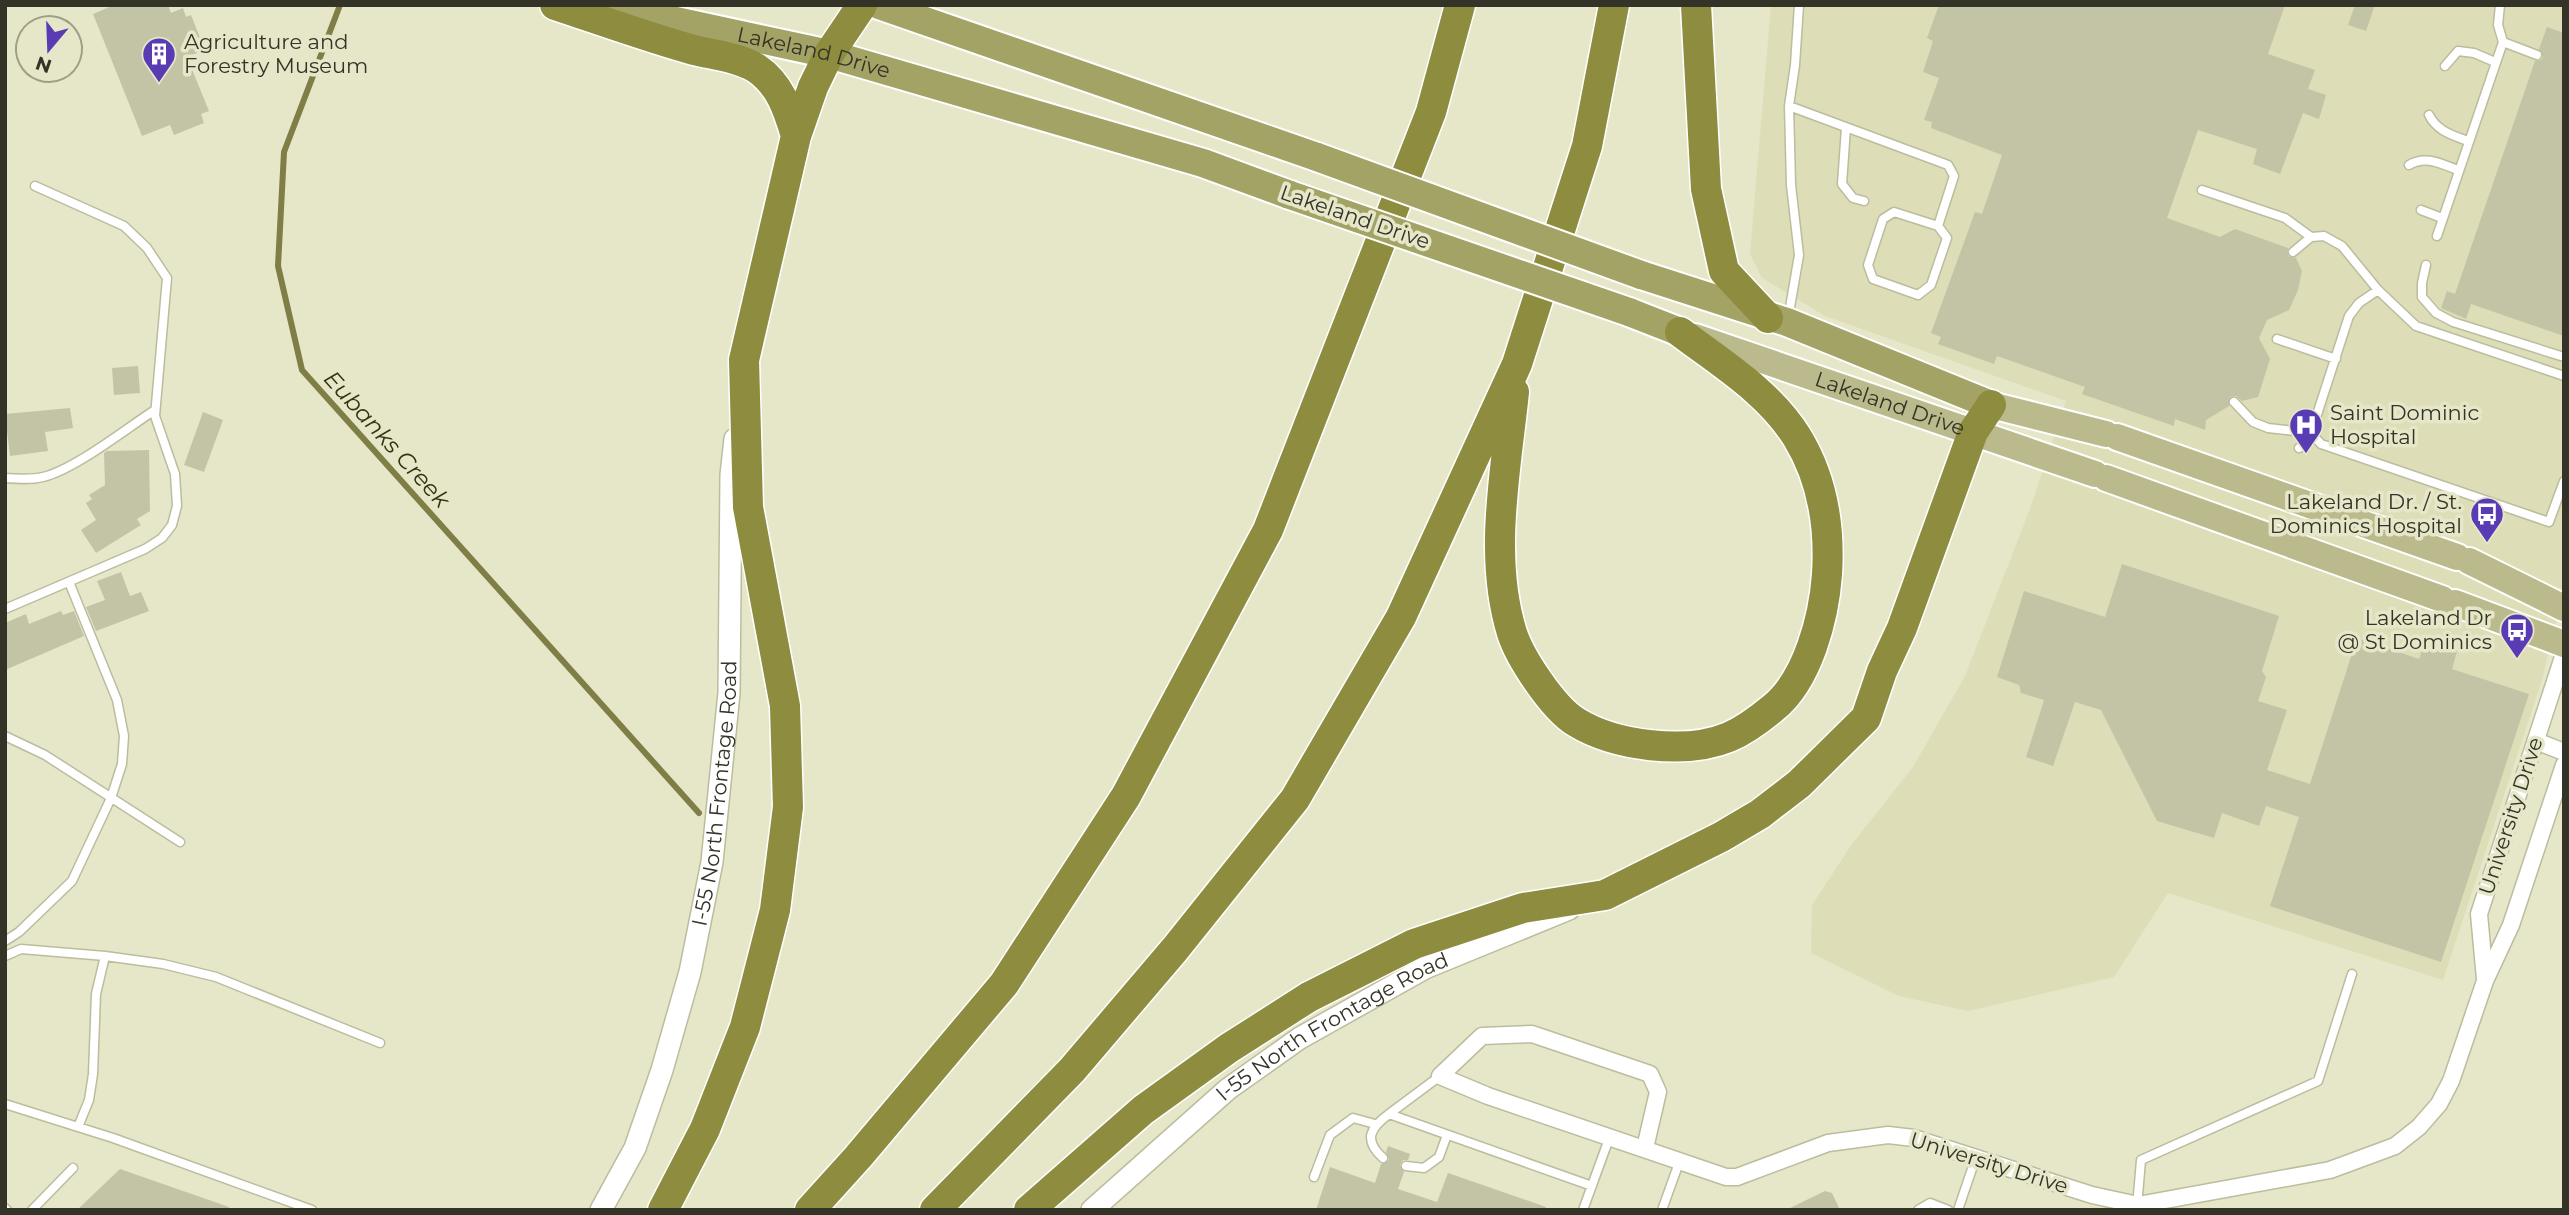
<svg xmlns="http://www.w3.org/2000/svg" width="2569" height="1215" viewBox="0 0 2569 1215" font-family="Montserrat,sans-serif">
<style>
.built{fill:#ddddb7}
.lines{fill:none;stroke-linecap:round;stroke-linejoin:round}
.stream{stroke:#7f7e46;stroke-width:6}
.building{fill:#c3c4a6}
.service-casing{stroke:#bcbc9e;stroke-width:11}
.minor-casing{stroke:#bcbc9e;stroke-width:19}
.tertiary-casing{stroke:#bcbc9e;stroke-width:24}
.primary-casing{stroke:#fff;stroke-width:30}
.trunk-casing{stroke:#fff;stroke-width:32}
.motorway-casing{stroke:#fff;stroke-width:33}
.service{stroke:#fff;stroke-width:8}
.minor{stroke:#fff;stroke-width:16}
.tertiary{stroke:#fff;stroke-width:21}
.primary{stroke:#bbba8c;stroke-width:26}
.trunk{stroke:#a4a366;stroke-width:28}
.motorway{stroke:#8d8c3f;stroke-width:30}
.trunk-bridge-casing{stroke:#fff;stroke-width:32;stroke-linecap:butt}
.trunk-bridge{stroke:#a4a366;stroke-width:28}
.labels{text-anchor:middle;stroke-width:7;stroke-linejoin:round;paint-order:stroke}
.poi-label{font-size:21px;fill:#333327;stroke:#e6e7c8;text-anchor:start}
.street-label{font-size:21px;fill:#333327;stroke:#e6e7c8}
.water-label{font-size:23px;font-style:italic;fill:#333312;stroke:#e6e7c8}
</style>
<rect width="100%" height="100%" fill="#e6e7c8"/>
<path class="built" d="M1771,5H2564V588L2542,680L2443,980L2168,893L2114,977L1968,1011L1899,996L1811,953L1812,905L1852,844L1913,767L1965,676L2030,509L2066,401L1825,316L1762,278L1750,254Z"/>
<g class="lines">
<path class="stream" d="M340,5L284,152L278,266L302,370L699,813"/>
</g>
<path class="building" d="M114,5H168L171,13L183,8L186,17L191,15L205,50L187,57L209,111L201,114L204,123L174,135L170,125L142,136L93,14Z
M1939,5H2285L2268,54L2315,70L2308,89L2326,95L2319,119L2303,113L2280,174L2253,164L2257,149L2198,130L2167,218L2220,237L2235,229L2288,248V256L2296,258L2302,271L2298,290L2289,310L2267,320L2259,338L2270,359L2258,397L2242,401L2236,396L2230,397L2229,406L2206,420L2205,430L2175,419L2174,426L2082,394L2085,387L1997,356L1994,364L1938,344L1941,337L1931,333L1975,212L1982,214L2002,155L1931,128L1932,122L1924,120L1939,78L1923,72L1933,41L1927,38Z
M2355,5H2375L2366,31L2348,25Z
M2547,27L2564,33V336L2471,304L2466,319L2441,308L2447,291L2455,294L2535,61L2541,60L2543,57L2539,49Z
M138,366L140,393L114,395L112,368Z
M70,408L73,428L45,432L48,451L10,456L5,414Z
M203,412L223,420L204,472L184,465Z
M149,450L150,511L137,519L141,525L96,553L81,530L96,520L86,503L92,499L89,495L105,485L104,453L107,451Z
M2122,564L2279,616L2262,671L2266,677L2258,701L2287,710L2267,770L2310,784L2357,638L2419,659L2426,638L2458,648L2452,669L2529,694L2441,962L2270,906L2299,817L2266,806L2259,826L2222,813L2214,838L2157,821L2101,710L2075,702L2053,766L2026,757L2044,700L2021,693L2019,685L1997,677L2024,591L2105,617Z
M121,572L130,596L141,592L149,611L96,631L86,607L105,600L97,581Z
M61,611L63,615L74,611L84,636L5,670V623L26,614L29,624Z
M1388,1146L1410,1154L1408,1160H1403L1400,1165L1404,1172L1398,1189L1437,1202L1448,1173L1546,1207V1210H1316L1330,1167L1375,1183L1381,1164L1389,1160L1386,1152Z
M120,1169L229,1207V1210H77Z
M1825,1191L1832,1193L1840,1210H1786Z"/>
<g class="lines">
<g class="service-casing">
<path id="service" d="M2500,5L2498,25L2503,42
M2445,66L2458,51L2474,53L2495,62
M1789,106L1948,165L1954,176L1938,226L1947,238L1931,285L1918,295L1873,279L1868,265L1883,219L1894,212L1938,226
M2429,115C2437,131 2452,135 2468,141
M1846,128L1842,184L1853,198L1864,201
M2409,165C2426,155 2441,164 2458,170
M2202,190L2285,218L2311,237
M2421,210L2442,218
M2437,236L2503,42L2537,55
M2293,252L2311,237L2324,236L2342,246L2378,290L2416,326L2564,376
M2426,265L2422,283V297L2436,313L2453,322L2564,357
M1788,319L1799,255L1791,185L1789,106L1795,65L1799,5
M2277,339L2336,359
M2234,402L2253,422L2268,428L2311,433L2321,444L2549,522L2564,481
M2299,448L2307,442L2311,433L2349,316L2359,303L2378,290
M5,478C18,479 31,480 43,477C74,470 127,428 155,410
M5,609L145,549L162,538L172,525L177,506L175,474L155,416L167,278L147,248L124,226L35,186
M5,736L45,755L180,842
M5,941L19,932L72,881L111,798L122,764L124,736L117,700L69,582
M5,956L21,949L105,956L163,964L216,977L380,1043
M1440,1076L1389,1114L1592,1186
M5,1104L113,1138L312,1210
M78,1127L89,1100L93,1074L96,994L105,956
M1383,1158C1363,1140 1370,1128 1389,1114
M1406,1166L1424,1168L1439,1157L1447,1135
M1314,1177L1330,1135L1353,1118L1375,1124
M2137,1207L2141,1160L2318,1081L2352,974
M5,1208L7,1210
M32,1210L73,1168
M1583,1210L1610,1136
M1662,1210L1680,1160
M1918,1210L1930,1203L1948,1210
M1958,1210L1976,1157"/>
</g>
<g class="minor-casing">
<path id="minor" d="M2536,741L2564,752
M2485,979L2479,914L2564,654
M1645,1148L1658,1092L1650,1074L1532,1034L1482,1036L1440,1076L1488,1096L1726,1177H1737L1828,1143L1888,1135L1914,1138L2092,1195L2138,1205L2330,1170L2395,1146L2419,1127L2439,1104L2451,1081L2485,981L2511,925L2564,765"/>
</g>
<g class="tertiary-casing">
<g id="tertiary">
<path id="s1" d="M601,1210L635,1148L662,1070L690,972L712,862L729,693L731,475L735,439"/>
<path id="s2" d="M1092,1210L1228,1089L1300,1038L1425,968L1569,909"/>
</g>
</g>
<g class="primary-casing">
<g id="primary">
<path id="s3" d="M1695,337L2095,474"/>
<path d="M1991,405L2106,434"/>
<path d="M2117,437L2457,557"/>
<path d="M2106,478L2442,599"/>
<path d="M2469,561L2564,608"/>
<path d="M2455,603L2564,644"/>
</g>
</g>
<g class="trunk-casing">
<g id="trunk">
<path id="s4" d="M602,5L829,54L1203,163L1290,195"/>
<path d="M879,5L1317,157"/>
<path d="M1641,275L1787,322L1991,405"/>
<path d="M1629,312L1680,332"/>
</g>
</g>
<g class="motorway-casing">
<path id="motorway" d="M555,5C601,20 647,37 694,50C714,55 738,57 756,68C780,84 788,109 796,136
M1696,5L1706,189L1724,271L1768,318
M1514,392C1506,470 1488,556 1512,633C1520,658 1553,708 1576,722C1615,746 1686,755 1729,737C1743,731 1761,718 1773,708C1808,680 1824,617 1827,574C1830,527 1822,478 1797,437C1769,392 1721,363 1680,332
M663,1210L705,1129L745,1027L775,910L788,807L785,706L748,507L744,360L796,136L813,87L829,54L862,5
M810,1210L858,1157L1004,984L1126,796L1268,530L1431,112L1460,5
M935,1210L1072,1070L1175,949L1295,799L1401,617L1517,364L1587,146L1614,5
M1029,1210L1143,1110L1229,1048L1309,997L1414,944L1523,908L1605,895L1721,837L1760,814L1799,784L1866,718L1882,671L1902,628L1973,432L1991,405"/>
</g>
<use href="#service" class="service"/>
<use href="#minor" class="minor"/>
<use href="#tertiary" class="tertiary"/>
<use href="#primary" class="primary"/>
<use href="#trunk" class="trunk"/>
<use href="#motorway" class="motorway"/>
<g class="trunk-bridge-casing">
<path id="trunk-bridge" d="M1317,157L1641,275
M1290,195L1629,312"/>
</g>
<use href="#trunk-bridge" class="trunk-bridge"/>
</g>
<defs>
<g id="building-pin" transform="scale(1.75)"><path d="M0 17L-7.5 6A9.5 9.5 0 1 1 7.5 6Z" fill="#593cb4" stroke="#e6e7c8"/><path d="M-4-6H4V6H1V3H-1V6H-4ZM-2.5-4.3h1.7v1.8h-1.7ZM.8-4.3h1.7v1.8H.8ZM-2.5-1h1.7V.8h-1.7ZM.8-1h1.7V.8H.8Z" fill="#fff"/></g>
<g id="hospital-pin" transform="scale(1.75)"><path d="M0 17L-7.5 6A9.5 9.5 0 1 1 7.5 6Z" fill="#593cb4" stroke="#e6e7c8"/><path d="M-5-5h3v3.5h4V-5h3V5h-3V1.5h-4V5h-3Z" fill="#fff"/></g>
<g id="bus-pin" transform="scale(1.75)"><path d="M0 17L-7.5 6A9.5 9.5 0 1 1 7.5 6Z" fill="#593cb4" stroke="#e6e7c8"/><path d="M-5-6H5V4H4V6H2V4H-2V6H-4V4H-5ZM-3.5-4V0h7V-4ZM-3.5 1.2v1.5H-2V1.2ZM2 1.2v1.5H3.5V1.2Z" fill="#fff"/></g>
</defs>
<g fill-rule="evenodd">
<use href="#building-pin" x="159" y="54"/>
<use href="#hospital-pin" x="2306" y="425"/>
<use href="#bus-pin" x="2487" y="514"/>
<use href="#bus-pin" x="2517" y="630"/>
</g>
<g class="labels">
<g class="poi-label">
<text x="184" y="49">Agriculture and<tspan x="184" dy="24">Forestry Museum</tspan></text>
<text x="2330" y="420">Saint Dominic<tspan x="2330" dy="24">Hospital</tspan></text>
<text x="2462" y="509" text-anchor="end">Lakeland Dr. / St.<tspan x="2462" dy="24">Dominics Hospital</tspan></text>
<text x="2492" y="625" text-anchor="end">Lakeland Dr<tspan x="2492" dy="24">@ St Dominics</tspan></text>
</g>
<g class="street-label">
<text dy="7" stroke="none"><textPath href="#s4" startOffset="217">Lakeland Drive</textPath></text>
<text transform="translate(1355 217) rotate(19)" y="7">Lakeland Drive</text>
<text dy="7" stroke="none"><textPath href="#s3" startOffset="206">Lakeland Drive</textPath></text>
<text dy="7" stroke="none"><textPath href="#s1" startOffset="436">I-55 North Frontage Road</textPath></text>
<text transform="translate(2511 816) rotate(-72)" y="7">University Drive</text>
<text dy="7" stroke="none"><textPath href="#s2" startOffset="304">I-55 North Frontage Road</textPath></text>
<text transform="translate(1989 1163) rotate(17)" y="7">University Drive</text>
</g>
<g class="water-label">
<text transform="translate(387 439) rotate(48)" y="8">Eubanks Creek</text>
</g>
</g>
<rect width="2569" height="1215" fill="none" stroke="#333327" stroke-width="14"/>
<g transform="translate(49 49) rotate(199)"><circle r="33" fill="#e6e7c8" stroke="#9e9f88" stroke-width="2"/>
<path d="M0-5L12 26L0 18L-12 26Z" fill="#593cb4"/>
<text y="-10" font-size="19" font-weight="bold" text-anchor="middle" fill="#333327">N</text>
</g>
</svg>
